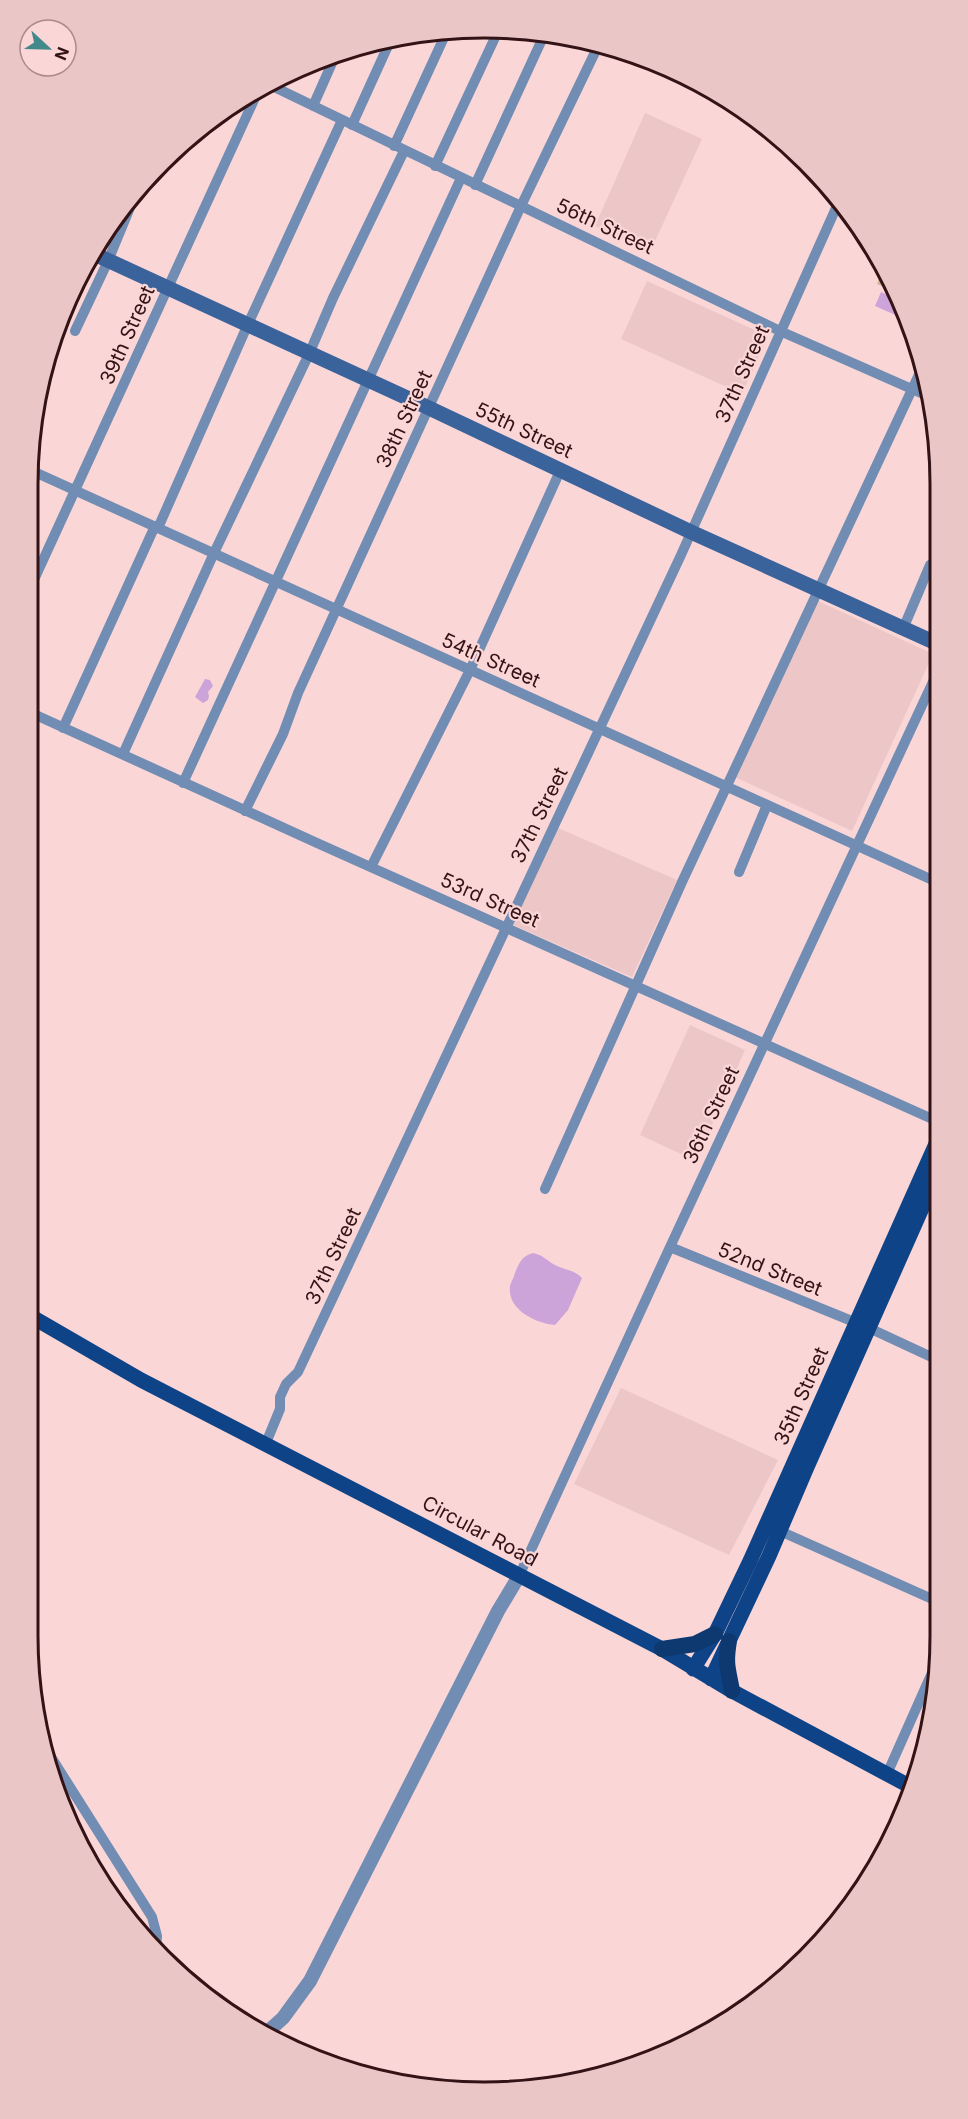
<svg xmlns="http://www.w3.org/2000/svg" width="968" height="2119" viewBox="0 0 968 2119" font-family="Inter,sans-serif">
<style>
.built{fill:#edc6c7}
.green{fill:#d1b995}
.water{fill:#cca4da}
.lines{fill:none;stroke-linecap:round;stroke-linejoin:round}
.minor{stroke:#718db3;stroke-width:10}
.tertiary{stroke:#718db3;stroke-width:14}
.secondary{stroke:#3b639b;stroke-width:15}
.primary{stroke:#0e4487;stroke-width:15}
.trunk{stroke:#0d3970;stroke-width:16}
.labels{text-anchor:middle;stroke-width:4.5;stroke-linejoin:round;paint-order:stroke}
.street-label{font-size:20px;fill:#331315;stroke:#fbd6d7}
.rim{fill:none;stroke:#331315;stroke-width:3}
</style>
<rect width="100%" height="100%" fill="#fbd6d7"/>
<path class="built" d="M645,113L702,139L650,252L595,226Z
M647,281L768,336L742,394L621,339Z
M816,600L933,654L852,831L735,777Z
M558,828L677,880L632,977L513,925Z
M690,1025L745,1050L696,1161L640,1135Z
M621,1388L778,1460L729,1555L574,1484Z"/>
<path class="green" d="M883,269L896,292L877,284Z"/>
<path class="water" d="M881,292L902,302L904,306L900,317L875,306Z
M205,679L210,680L213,686L208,692L209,696L208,700L203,703L195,697Z
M533,1253C543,1255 546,1260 555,1265C564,1270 575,1270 582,1278L568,1310L555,1325C536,1323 507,1310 510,1286C511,1282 514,1277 515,1273C519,1263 522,1256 533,1253Z"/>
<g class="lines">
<path class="minor" d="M268,84L780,331L930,397
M313,106L336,54
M352,125L392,37
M394,146L447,31
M435,166L499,29
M475,185L545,33
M75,331L108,261L138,188
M34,415L36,411
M28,469L939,883
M158,528L248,324L342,120
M27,595L259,89
M903,629L930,565
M27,711L317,843L939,1122
M63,728L155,526
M123,754L214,553L309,354L333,298L404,151
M183,783L461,178
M245,811L283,734L298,693L521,206L599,44
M371,867L470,670L560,471
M739,872L767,805
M545,1189L682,882L922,368
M670,1247L869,1328L940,1361
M266,1443L280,1409V1397L286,1384L298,1372L681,555L840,199
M780,1531L941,1603
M519,1576L670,1247L938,671
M46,1749L152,1917L157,1936L156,1949
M887,1774L939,1657"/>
<path class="tertiary" d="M265,2034L283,2018L310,1981L498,1611L519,1576"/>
<path class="secondary" d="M92,253L429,408L691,532L938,644"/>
<path class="primary" d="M27,1314L141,1380L662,1649L732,1691L913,1788
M693,1669L715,1634L750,1561L939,1137
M711,1679L769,1556L807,1467L939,1170"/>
<path class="trunk" d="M729,1641C725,1665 728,1668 732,1691
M662,1649L695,1644L715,1634"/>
</g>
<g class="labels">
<g class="street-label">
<text transform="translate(605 226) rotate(25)" y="7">56th Street</text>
<text transform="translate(127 335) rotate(-66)" y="7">39th Street</text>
<text transform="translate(742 374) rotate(-66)" y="7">37th Street</text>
<text transform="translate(404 419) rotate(-65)" y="7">38th Street</text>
<text transform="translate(524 430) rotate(25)" y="7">55th Street</text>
<text transform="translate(491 660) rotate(24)" y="7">54th Street</text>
<text transform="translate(539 815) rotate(-64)" y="7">37th Street</text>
<text transform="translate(490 900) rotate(24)" y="7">53rd Street</text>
<text transform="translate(711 1115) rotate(-65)" y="7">36th Street</text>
<text transform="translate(333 1256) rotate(-65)" y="7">37th Street</text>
<text transform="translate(770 1269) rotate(22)" y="7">52nd Street</text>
<text transform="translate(801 1396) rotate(-66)" y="7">35th Street</text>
<text transform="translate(480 1531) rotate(28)" y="7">Circular Road</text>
</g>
</g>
<path d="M0 0H968V2119H0ZM484 38H484A446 446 0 0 1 930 484V1636A446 446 0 0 1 484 2082H484A446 446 0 0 1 38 1636V484A446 446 0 0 1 484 38Z" fill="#ebc6c7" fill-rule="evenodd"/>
<path class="rim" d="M484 38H484A446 446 0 0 1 930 484V1636A446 446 0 0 1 484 2082H484A446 446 0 0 1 38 1636V484A446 446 0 0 1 484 38Z"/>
<g transform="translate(48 48) rotate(112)"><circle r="28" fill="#fbd6d7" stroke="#ab8889" stroke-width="1.5"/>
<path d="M0-4.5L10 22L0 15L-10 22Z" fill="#41898a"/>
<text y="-9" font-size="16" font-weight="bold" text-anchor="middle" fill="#331315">N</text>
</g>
</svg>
